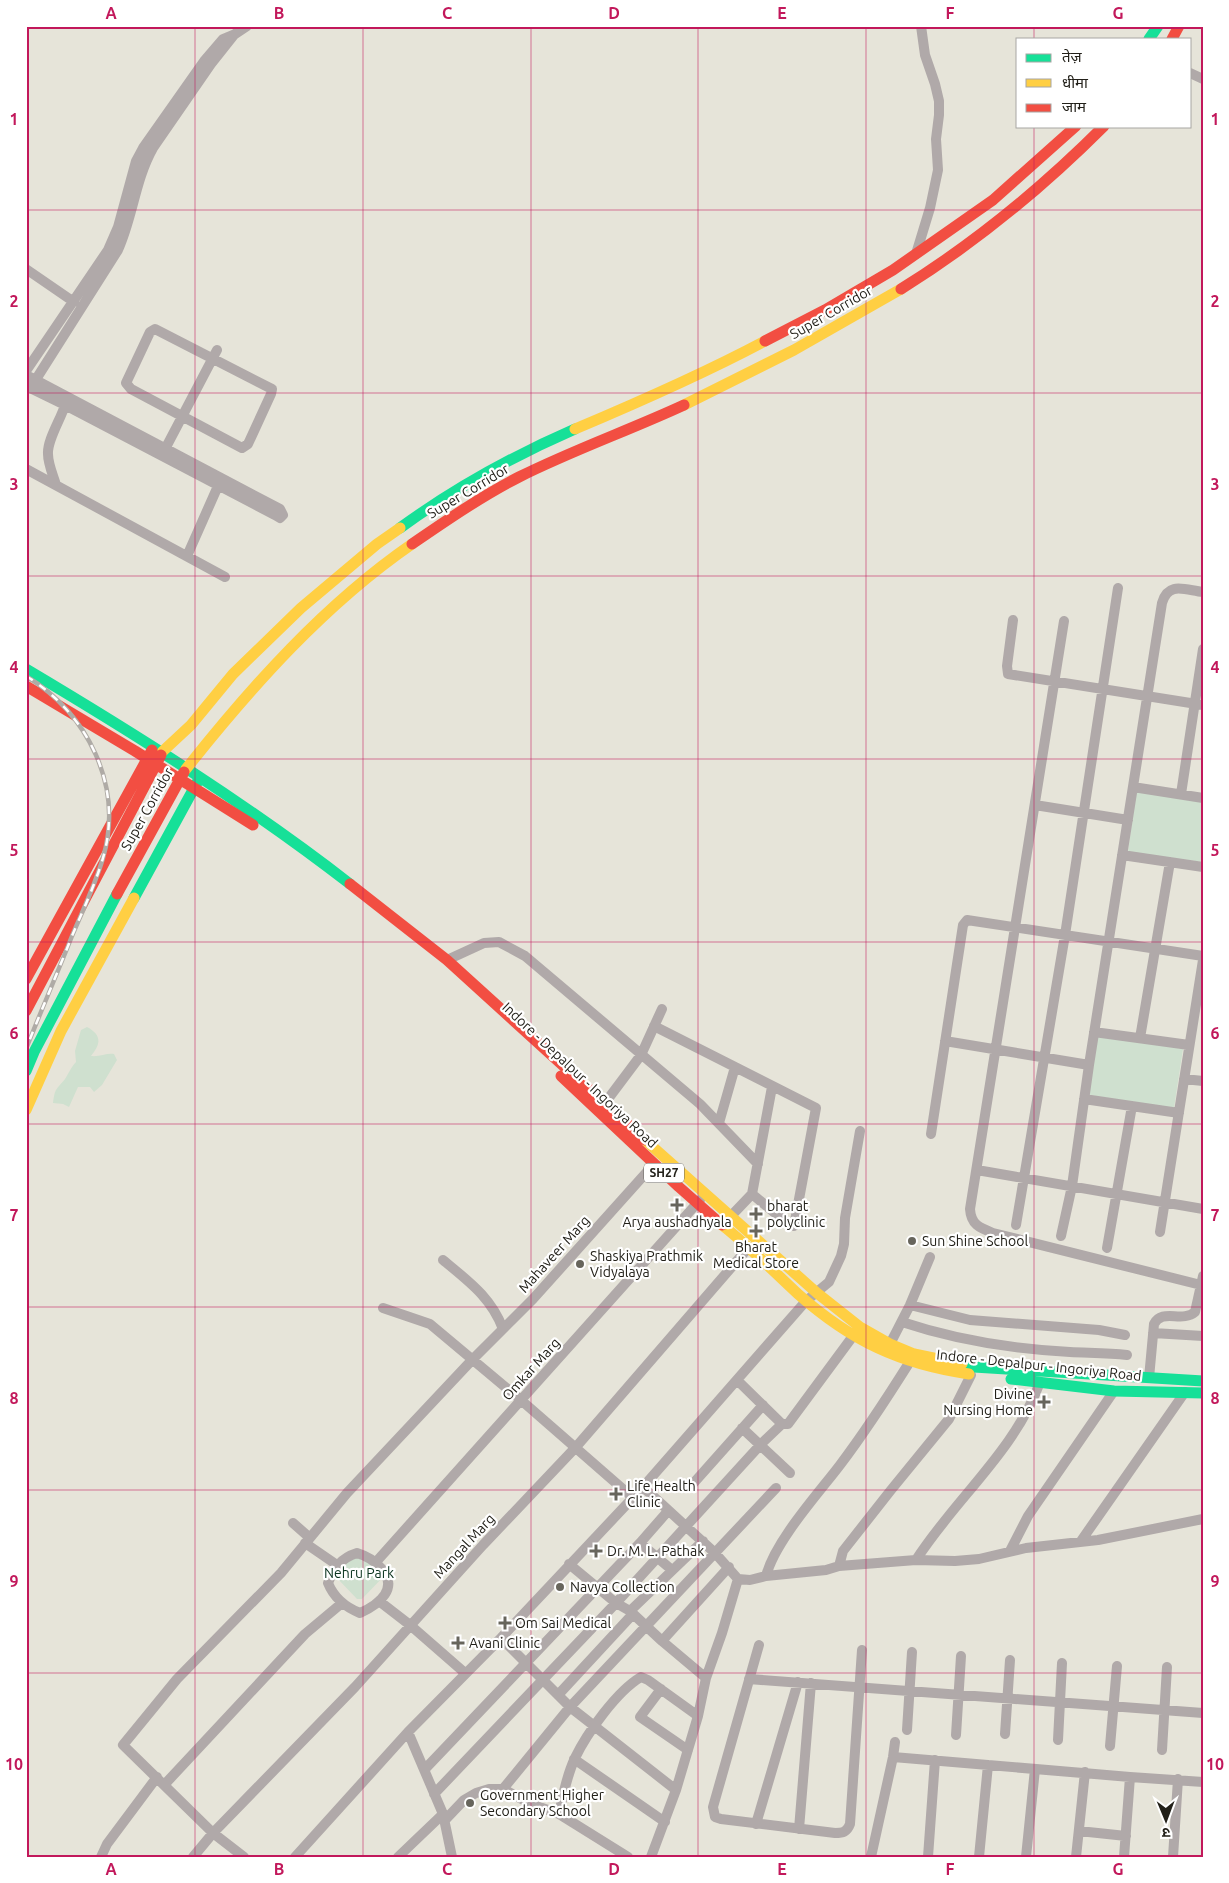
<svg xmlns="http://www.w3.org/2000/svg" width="1229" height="1883" viewBox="0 0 1229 1883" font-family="Ubuntu,'Noto Sans Devanagari',sans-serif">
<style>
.green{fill:#cfe0cf}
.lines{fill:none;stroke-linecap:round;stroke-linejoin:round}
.street{stroke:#b0a9a9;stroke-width:10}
.fast{stroke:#16e098;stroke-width:11}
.slow{stroke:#ffcf43;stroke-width:11}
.jam{stroke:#f24e42;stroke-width:11}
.rail-casing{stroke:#afaba6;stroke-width:4.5}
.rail{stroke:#fff;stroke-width:2.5;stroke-dasharray:8;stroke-linecap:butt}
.grid{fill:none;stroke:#c2185b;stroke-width:1;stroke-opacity:0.55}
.poi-dot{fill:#67655c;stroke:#fff;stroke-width:2}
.labels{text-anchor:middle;stroke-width:4.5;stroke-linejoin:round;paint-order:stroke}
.shield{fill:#fff;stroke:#64635e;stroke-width:1}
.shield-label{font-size:12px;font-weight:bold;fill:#222019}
.street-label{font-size:14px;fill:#222019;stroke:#fff}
.poi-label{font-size:14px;fill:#222019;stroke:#fff;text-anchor:start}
.park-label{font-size:14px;fill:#0a331e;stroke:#fff}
.neatline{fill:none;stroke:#c2185b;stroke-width:2}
.grid-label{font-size:16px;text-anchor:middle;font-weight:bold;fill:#c2185b}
</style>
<rect width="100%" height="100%" fill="#e6e4d9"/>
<path class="green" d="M1136,792L1203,801V862L1128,852Z
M87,1027C102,1035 101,1044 91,1056C100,1057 106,1053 114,1054L117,1060L102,1085L94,1092L90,1087H78L69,1107L63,1104L53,1103C55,1088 56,1090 65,1079C69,1073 71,1067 76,1062L75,1051L81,1030Z
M1098,1036L1183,1049L1174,1108L1089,1095Z
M355,1549L385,1575L362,1599H357L336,1577L335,1568Z"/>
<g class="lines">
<path class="street" d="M1190,73L1203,79
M916,254L930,208L938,170L936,139L939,115V101L935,84L925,55L921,26
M26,269L74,302
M155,329L272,389L271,394L248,444L242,448L131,389L126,383L150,332Z
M26,371L108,250L118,227L136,161L143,148L205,60L223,39L235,34L247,26
M26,375L280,509L283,515L280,518L275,515L65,405L26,386
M33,384L118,250C133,217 135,180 153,148L211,64L234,35
M163,453L217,350
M26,469L225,577
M56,485C53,475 48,464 48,454C47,440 61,419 65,405
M187,556L218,486
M1013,620L1007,666L1008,674L1203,705
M1064,621L970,1209C971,1225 980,1228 993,1233L1201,1285
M1133,787L1203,798
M1181,794L1203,649
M1035,805L1128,820
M1122,855L1203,867
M447,960L484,943L499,942L525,956L700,1104L758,1164
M654,1026L816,1108L794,1226L788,1224L752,1194
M1094,1032L1189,1045
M1140,1038L1170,862
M945,1041L1089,1065
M1184,1079L1203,1081
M1084,1099L1179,1113
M605,1103L641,1055L662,1009
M719,1123L735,1067
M931,1134L963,925L967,920L1203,956
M977,1170L1203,1209
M731,1216L752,1194L772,1087
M1016,1225L1065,935L1118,588
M1160,1232L1203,960
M1061,1236L1072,1186L1089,1065L1162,603C1168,581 1185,590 1203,592
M1107,1248L1132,1106
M443,1260C468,1281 491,1297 503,1329
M910,1305L970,1320L1099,1330L1125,1335
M383,1308L430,1324L522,1401L632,1497
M902,1322C956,1340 1013,1349 1070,1352C1089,1353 1108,1353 1127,1355
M1153,1333L1203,1336
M890,1344L910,1305L930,1257
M1149,1378L1154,1324C1162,1308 1182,1323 1195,1312L1203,1276
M738,1381L782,1424H788L853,1336
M742,1428L790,1473
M691,1486L763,1405
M643,1487L715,1553L738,1579L750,1580L766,1576L826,1570L839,1566L916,1560L955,1561L979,1559L1026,1548L1098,1540L1203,1519
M293,1523L310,1538
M1081,1541L1185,1392
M305,1543L337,1565
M640,1543L672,1570
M1010,1551L1028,1516L1114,1391
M357,1553C367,1556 374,1560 381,1568C399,1588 380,1604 360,1613C345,1607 334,1598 328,1583C334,1568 341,1558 357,1553Z
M916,1560C955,1499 1015,1451 1040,1382
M376,1562L700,1200
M569,1564L616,1603L630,1611L662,1641L706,1678
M839,1566L843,1551L891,1490L949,1419L971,1375
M766,1576C775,1541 818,1494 840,1465C865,1432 887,1398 909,1363
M379,1601L410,1625L465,1673
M630,1611L703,1541
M501,1638L570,1707L676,1790
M662,1641L729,1567
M759,1645L713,1807L715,1817L721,1819L835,1833C843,1833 847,1832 850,1824L862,1650
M749,1679L1203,1713
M661,1689L640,1717L688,1750
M558,1695L632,1615
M907,1730L912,1652
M408,1732L443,1814L452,1857
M1005,1734L1010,1660
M956,1735L961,1656
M1058,1740L1062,1663
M1110,1746L1117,1666
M1162,1750L1167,1667
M893,1757L1130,1777L1203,1782
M574,1759L665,1822
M425,1769L640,1543L668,1511
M165,1784L305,1634L342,1603
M503,1789L570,1707L776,1488
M434,1794L616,1603L761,1444L782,1424
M559,1814C563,1795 567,1775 575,1758C587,1733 617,1691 641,1677L648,1680L698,1716
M445,1820L464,1800L476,1793L489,1789H503L531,1804L559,1814L628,1857
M756,1824L798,1682
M799,1829L811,1683
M1079,1831L1126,1836
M101,1857L107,1844L157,1777
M193,1857L213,1833L355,1687L483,1545L576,1447L749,1247
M244,1857L213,1833L123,1745L177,1679L281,1573L347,1493L472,1360L533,1299L654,1164
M295,1857L408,1732L501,1638L643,1487L806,1301L829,1282L841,1256L844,1244L845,1218L860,1131
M398,1857L443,1814
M651,1857L676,1790L698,1716L706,1678L722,1633L738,1579
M871,1857L893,1757L895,1742
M928,1857L935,1760
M979,1857L988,1765
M1026,1857L1035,1769
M1076,1857L1085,1772
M1124,1857L1130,1777
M1173,1857L1178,1779"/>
<path class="fast" d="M1149,39L1158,26
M400,528C455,488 513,456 575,429
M26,669C137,735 248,805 350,884
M134,898L199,779
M26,1071L34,1052L117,894
M962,1364L974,1367L1203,1381
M1011,1379L1114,1391L1203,1393"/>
<path class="slow" d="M684,405L794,350L901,289
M575,429C639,402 703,374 765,341
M162,752L191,725L233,674L301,608L377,544L400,528
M186,769C252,686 324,605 412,544
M26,1110L61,1031L134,898
M645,1140L817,1293L860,1327L890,1344L914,1354L962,1364
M722,1225C749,1246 773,1271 798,1294C851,1341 900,1364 969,1374"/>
<path class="jam" d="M1172,39L1179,26
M901,289C975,243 1042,188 1104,126
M765,341L825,310L893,270L993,200L1076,126
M412,544C447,520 482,496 519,477C573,450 630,430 684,405
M26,686L135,751L253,825
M350,884L447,960L645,1140
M117,894L184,772
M26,979L152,750
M26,1011L161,755
M561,1076L679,1187L722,1225"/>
<g class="rail-casing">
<path id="rail" d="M26,676C88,714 124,786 103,858C95,885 83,910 72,936C57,974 41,1011 26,1049"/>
</g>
<use href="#rail" class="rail"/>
</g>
<path class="grid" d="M195,26V1857M363,26V1857M531,26V1857M698,26V1857M866,26V1857M1034,26V39M1034,126V1857M26,210H1203M26,393H1203M26,576H1203M26,759H1203M26,942H1203M26,1124H1203M26,1307H1203M26,1490H1203M26,1673H1203"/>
<g class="poi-dot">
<path d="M674.5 1197.5h5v5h5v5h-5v5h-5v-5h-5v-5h5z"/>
<path d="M753.5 1206.5h5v5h5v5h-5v5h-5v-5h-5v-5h5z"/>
<path d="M753.5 1223.5h5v5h5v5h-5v5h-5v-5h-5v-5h5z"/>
<circle cx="912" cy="1241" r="5"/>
<circle cx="580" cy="1264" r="5"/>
<path d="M1041.5 1394.5h5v5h5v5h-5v5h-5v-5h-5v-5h5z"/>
<path d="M613.5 1486.5h5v5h5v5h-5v5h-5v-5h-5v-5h5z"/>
<path d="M593.5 1543.5h5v5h5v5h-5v5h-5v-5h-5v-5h5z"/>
<circle cx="560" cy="1587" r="5"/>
<path d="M502.5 1615.5h5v5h5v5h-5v5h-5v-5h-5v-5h5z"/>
<path d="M455.5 1635.5h5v5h5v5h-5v5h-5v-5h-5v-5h5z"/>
<circle cx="470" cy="1803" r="5"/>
</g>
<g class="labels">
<rect class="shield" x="644" y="1163.5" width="40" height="19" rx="4"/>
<g class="shield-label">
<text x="664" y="1177">SH27</text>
</g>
<g class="street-label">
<text transform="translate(831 312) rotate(-30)" y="5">Super Corridor</text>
<text transform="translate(468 491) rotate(-31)" y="5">Super Corridor</text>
<text transform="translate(147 809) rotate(-61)" y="5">Super Corridor</text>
<text transform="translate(580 1075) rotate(43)" y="5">Indore - Depalpur - Ingoriya Road</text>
<text transform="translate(554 1254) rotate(-48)" y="5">Mahaveer Marg</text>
<text transform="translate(1039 1365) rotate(6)" y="5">Indore - Depalpur - Ingoriya Road</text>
<text transform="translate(531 1369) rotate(-48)" y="5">Omkar Marg</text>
<text transform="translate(464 1546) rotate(-47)" y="5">Mangal Marg</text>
</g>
<g class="poi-label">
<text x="767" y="1211">bharat<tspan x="767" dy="16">polyclinic</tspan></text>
<text x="677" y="1227" text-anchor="middle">Arya aushadhyala</text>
<text x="922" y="1246">Sun Shine School</text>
<text x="756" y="1252" text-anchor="middle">Bharat<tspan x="756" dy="16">Medical Store</tspan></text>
<text x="590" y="1261">Shaskiya Prathmik<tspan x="590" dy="16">Vidyalaya</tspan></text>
<text x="1033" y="1399" text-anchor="end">Divine<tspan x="1033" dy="16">Nursing Home</tspan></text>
<text x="627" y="1491">Life Health<tspan x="627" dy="16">Clinic</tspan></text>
<text x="607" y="1556">Dr. M. L. Pathak</text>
<text x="570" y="1592">Navya Collection</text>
<text x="515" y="1628">Om Sai Medical</text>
<text x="469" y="1648">Avani Clinic</text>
<text x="480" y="1800">Government Higher<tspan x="480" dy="16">Secondary School</tspan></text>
</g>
<g class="park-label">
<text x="359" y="1578">Nehru Park</text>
</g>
</g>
<rect width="1229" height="1883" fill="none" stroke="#ffffff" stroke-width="55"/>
<rect x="1016" y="38" width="175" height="90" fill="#ffffff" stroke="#a7a6a3"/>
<rect x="1026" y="54" width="25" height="8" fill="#16e098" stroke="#a7a6a3"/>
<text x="1062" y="62" font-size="15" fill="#222019">तेज़</text>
<rect x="1026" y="79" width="25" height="8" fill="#ffcf43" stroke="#a7a6a3"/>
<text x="1062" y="88" font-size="15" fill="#222019">धीमा</text>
<rect x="1026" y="104" width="25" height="8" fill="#f24e42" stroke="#a7a6a3"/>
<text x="1062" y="112" font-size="15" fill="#222019">जाम</text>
<g transform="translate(1166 1820) rotate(179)" stroke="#ffffff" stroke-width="4" paint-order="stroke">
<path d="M0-4L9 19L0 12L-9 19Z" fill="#222019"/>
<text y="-8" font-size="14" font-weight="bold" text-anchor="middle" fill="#222019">उ</text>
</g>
<rect x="28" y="28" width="1174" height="1828" class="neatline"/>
<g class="grid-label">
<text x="111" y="19">A</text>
<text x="279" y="19">B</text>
<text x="447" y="19">C</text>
<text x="614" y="19">D</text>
<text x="782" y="19">E</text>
<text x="950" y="19">F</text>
<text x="1118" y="19">G</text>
<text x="14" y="125">1</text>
<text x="1215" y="125">1</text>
<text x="14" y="307">2</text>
<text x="1215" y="307">2</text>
<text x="14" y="490">3</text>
<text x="1215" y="490">3</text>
<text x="14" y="673">4</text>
<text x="1215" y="673">4</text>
<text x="14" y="856">5</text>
<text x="1215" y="856">5</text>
<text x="14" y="1039">6</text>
<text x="1215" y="1039">6</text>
<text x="14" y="1221">7</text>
<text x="1215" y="1221">7</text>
<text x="14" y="1404">8</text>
<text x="1215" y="1404">8</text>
<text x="14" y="1587">9</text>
<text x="1215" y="1587">9</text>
<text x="14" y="1770">10</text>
<text x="1215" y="1770">10</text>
<text x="111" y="1875">A</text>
<text x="279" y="1875">B</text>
<text x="447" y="1875">C</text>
<text x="614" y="1875">D</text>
<text x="782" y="1875">E</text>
<text x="950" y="1875">F</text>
<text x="1118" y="1875">G</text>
</g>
</svg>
